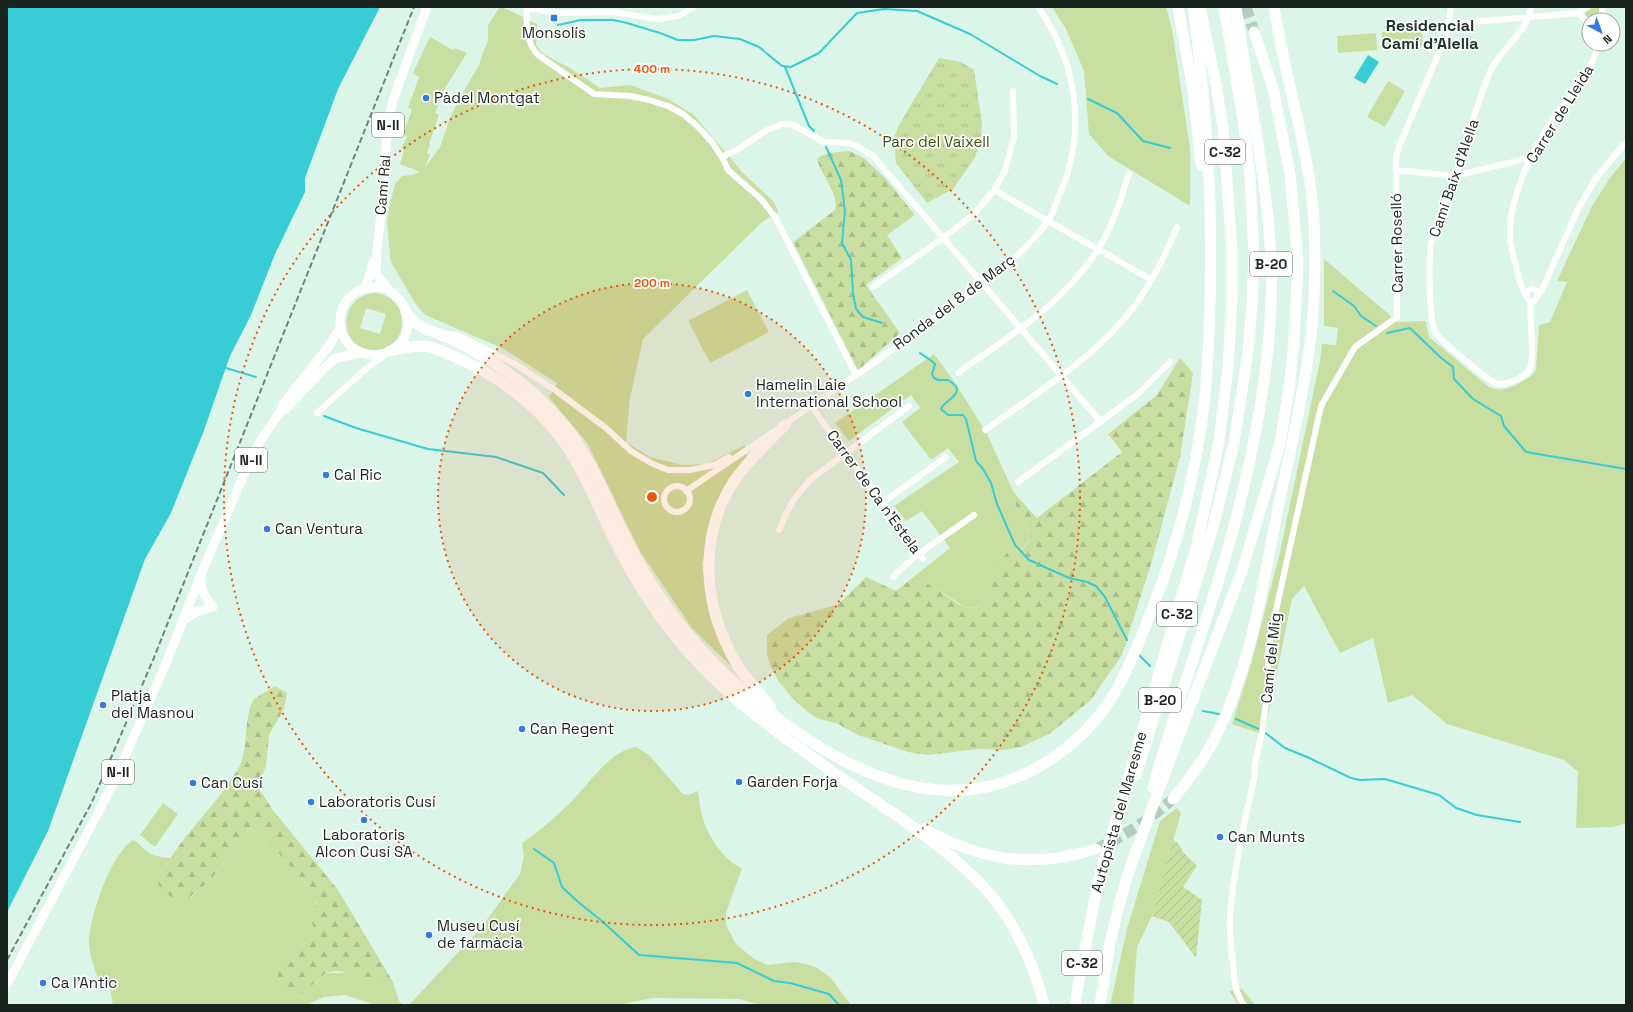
<svg xmlns="http://www.w3.org/2000/svg" width="1633" height="1012" viewBox="0 0 1633 1012" font-family="'Space Grotesk',sans-serif">
<style>
.grass{fill:#c9dfa1;fill-rule:evenodd}
.forest{fill:url(#forest-firs)}
.park{fill:url(#park-tufts)}
.garden{fill:url(#garden-furrows)}
.water{fill:#38ccd5}
.lines{fill:none;stroke-linecap:round;stroke-linejoin:round}
.stream{stroke:#38ccd5;stroke-width:2}
.motorway-tunnel{stroke:#b4ccc0;stroke-width:11;stroke-dasharray:11 5.5;stroke-linecap:butt}
.minor{stroke:#fff;stroke-width:6}
.primary{stroke:#fff;stroke-width:9}
.motorway{stroke:#fff;stroke-width:11}
.rail{stroke:#718379;stroke-width:2;stroke-dasharray:6 3;stroke-linecap:butt}
.ring{fill:none;stroke:#e8590c;stroke-width:2;stroke-dasharray:2 4}
.poi-dot{fill:#337ae7;stroke:#fff;stroke-width:1.5}
.labels{text-anchor:middle;stroke-width:3.5;stroke-linejoin:round;paint-order:stroke}
.shield{fill:#fff;stroke:#5f6662;stroke-width:1}
.shield-label{font-size:14px;font-weight:bold;fill:#1a241f}
.poi-label{font-size:15px;fill:#1a241f;stroke:#fff;text-anchor:start}
.street-label{font-size:15px;fill:#1a241f;stroke:#fff}
.park-label{font-size:15px;fill:#3c4e0c;stroke:#fff}
.neighbourhood-label{font-size:16px;font-weight:bold;fill:#1d3329;stroke:#fff}
.centre{fill:#e8590c;stroke:#fff;stroke-width:2}
.ring-label{font-size:12px;text-anchor:middle;font-weight:bold;fill:#e8590c;stroke:#fff;stroke-width:3.5;stroke-linejoin:round;paint-order:stroke}
</style>
<defs>
<pattern id="forest-firs" width="22" height="20" patternUnits="userSpaceOnUse"><rect width="22" height="20" fill="#c9dfa1"/><path d="M5 1l3.5 6h-7zM16 11l3.5 6h-7z" fill="#acbf8a"/></pattern>
<pattern id="park-tufts" width="24" height="20" patternUnits="userSpaceOnUse"><rect width="24" height="20" fill="#c9dfa1"/><path d="M3 7l-1-3M5 7V3M7 7l1-3M15 17l-1-3M17 17v-4M19 17l1-3" fill="none" stroke="#acbf8a"/></pattern>
<pattern id="garden-furrows" width="10" height="10" patternUnits="userSpaceOnUse"><rect width="10" height="10" fill="#c9dfa1"/><path d="M-1 1l2-2M0 10L10 0M9 11l2-2" fill="none" stroke="#acbf8a"/></pattern>
</defs>
<rect width="100%" height="100%" fill="#dbf6e8"/>
<path class="grass" d="M500,7C505,7 530,21 537,24L536,45L543,54L570,68L600,88L630,85L666,98L693,114L742,172L774,202L778,212L762,222L643,339L630,398L626,442L650,457L682,465L707,464L745,445L747,457L717,506L702,564L711,619L731,666L692,628L640,551L588,444L549,397L557,383L502,348L425,315L415,303L391,262L390,257L387,221L391,199L395,184L402,176L411,175L420,172L400,164L404,151L402,147L407,137L403,134L412,110L408,108L419,77L413,73L430,37L453,50L455,48L467,53L445,88L435,113L439,115L429,144H430L427,153L430,155L424,169L440,147L450,118L461,96L479,65L482,55L488,41V25Z
M1052,7H1166L1172,29L1190,148V206L1108,156L1089,134L1084,71L1066,29Z
M1593,7L1600,8L1598,20H1590L1585,15V12Z
M1422,29L1423,46L1383,49L1382,32Z
M1376,33L1377,50L1338,53L1337,36Z
M1388,81L1405,91L1385,127L1367,117Z
M1626,158V823L1613,827L1576,828L1578,772L1564,760L1447,724L1412,695L1388,703L1373,638L1340,653L1304,586L1292,599L1264,735L1232,724L1252,661L1280,552L1320,361L1322,344L1336,345L1338,328L1324,326V259L1398,322L1426,321L1429,337L1489,387L1501,390L1514,386L1530,377L1536,370L1539,325L1550,322L1567,282L1557,281L1592,206L1610,178Z
M747,290L769,332L710,363L688,321Z
M373,293C412,295 411,349 375,350C339,351 336,299 373,293ZM366,308L386,314L380,334L360,328Z
M934,354L956,384L987,434L1014,493C1011,511 1041,531 1024,547C1021,551 1013,553 1007,553L994,574L986,599L983,603L974,608L965,607L932,586L911,579L950,548L922,511L906,521L894,506L959,462L948,448L931,460L902,422L920,408L911,395L849,441L835,423Z
M636,747L649,755L683,794L688,795L698,791C699,798 700,805 701,812C706,833 722,860 742,868L726,913V925L736,944L753,958L767,965L795,962L806,964L817,968L830,977L851,1005H760L739,999L652,998L619,1005H409L481,928L520,874L524,856L522,843C539,831 556,817 571,802C589,784 609,751 636,747Z
M163,803L178,814L155,847L140,835Z
M1177,808L1181,813L1152,916L1137,947L1133,1005H1110L1127,929L1160,821Z
M251,828H256L264,836L309,887L319,895V900L316,903L314,934L308,942L299,946L276,972L280,981L292,993H302L326,974L331,973H353L376,982H393L399,1001L403,1005H375L345,995L324,997L306,1005H113L110,989L99,983C96,971 90,958 89,945C88,920 111,853 133,840C138,842 139,844 143,848C151,856 160,857 171,858L161,872L191,897C202,887 213,877 222,866C232,853 239,839 251,828Z
M1242,989L1255,1005H1239L1229,991Z"/>
<path class="forest" d="M849,151L864,158L886,179L915,215L887,235L902,258L866,285L900,333L858,370L793,242L835,210C839,195 822,175 817,160L820,156L829,153Z
M1180,358L1193,373L1180,457L1152,561L1122,655L1090,701L1049,734L1021,747L1011,749L1001,750L979,749L928,755L908,752L858,735L838,724L817,718L808,712L793,699L779,682L770,665L767,655V635L789,618L836,605L844,599L866,577L896,591L911,579C918,581 925,582 932,586C946,594 971,621 985,600C990,592 990,582 994,574C997,566 1003,559 1007,552C1013,553 1021,551 1025,547C1041,530 1011,512 1014,493L1037,518L1122,452L1108,434L1157,395Z
M275,686L287,693L284,709L269,735L266,766L258,787L272,809L338,890L393,982C387,982 381,983 375,982C361,979 342,966 327,973C316,979 310,991 297,995L287,990L280,981L276,972V967L294,949L308,942L314,934L311,912L319,900V895L309,887L256,828H251C239,839 233,852 223,864C215,876 203,887 191,896C185,901 179,901 172,897C166,894 157,887 158,879C159,873 164,869 167,864C187,830 218,803 238,769C250,748 242,721 254,699Z"/>
<path class="park" d="M939,58L961,62L974,70L982,124L981,142L974,159L953,189L927,203L896,163L894,137L899,125Z"/>
<path class="garden" d="M1173,840L1178,843L1184,853L1197,866L1183,887L1202,900L1196,958L1169,922L1152,916Z"/>
<path class="water" d="M7,7H380L338,89L305,178V192L275,254L251,315L230,356L203,433L171,513L145,559L48,831L7,912Z
M1368,55L1379,62L1365,84L1354,78Z"/>
<g class="lines">
<path class="stream" d="M558,25L581,20H613L627,23L660,33L678,40H694L714,36L740,39L759,47L782,66L791,67L819,53L857,13L884,9L917,11L970,34L1040,76L1057,84
M785,67L809,126L814,131
M1088,99L1117,113L1143,141L1170,148
M826,147L841,180L845,211L842,243L851,260L853,294L856,309L863,317L882,323
M1333,291L1354,306L1361,316L1376,326
M1387,333L1410,328L1440,357L1453,367L1454,379L1473,399L1501,416L1504,426L1526,452L1626,469
M920,353C925,357 930,359 935,364L932,374L934,378L938,380H948C970,393 945,399 941,409L948,415H963L966,419L976,461L983,469L991,483L997,504L1015,545L1029,560L1069,578L1087,582L1096,586L1105,597L1127,640
M226,368L256,377
M324,416L356,428L428,449L496,457L543,473L564,495
M1139,655L1150,666
M1203,711L1219,714
M1236,719L1261,730
M1264,732L1285,748L1307,757L1351,778L1360,780L1385,779L1439,795L1456,808L1477,815L1520,822
M534,849L554,863L562,887L577,901L603,922L639,955L737,963L774,981L790,983L829,994L839,1005"/>
<path class="motorway-tunnel" d="M1246,7L1254,32
M1096,849C1124,836 1149,820 1173,799"/>
<path class="minor" d="M525,7L555,13L612,12L658,19L678,16L694,7
M527,7C526,24 526,43 538,55L594,94L631,96L649,100L668,106L683,114L696,125L711,141L722,157L728,170L762,200L775,217L856,375
M1531,7C1527,34 1502,47 1491,70C1476,104 1467,141 1455,176C1448,197 1438,217 1432,238C1428,253 1429,318 1435,332C1438,339 1488,380 1497,384C1504,385 1511,382 1518,379C1521,377 1526,375 1528,372C1537,359 1528,319 1531,301
M1578,13L1589,23
M1602,20V7
M1449,24L1578,13L1588,7
M722,157L740,148L765,131L782,124H791L824,142L849,143L857,146L873,156L1101,422
M1396,170L1455,176L1529,158
M994,190L1152,280
M873,287L943,238L974,214L994,190L1005,171L1014,137L1013,91
M1526 295a6 6 0 1 1 12 0a6 6 0 1 1-12 0Z
M1526,295C1521,288 1520,281 1518,273C1514,260 1510,247 1510,234C1509,197 1534,146 1555,116C1573,90 1589,77 1599,44
M1537,296L1542,290L1579,207L1596,178L1626,142
M450,334L459,336L515,364L555,390L606,428L631,451L651,463L668,470H690L714,465L729,457
M958,373C1008,337 1065,303 1098,249C1113,226 1121,199 1129,173
M811,406L923,559
M317,413L368,367L384,356
M782,426L868,367L995,275C1014,259 1033,242 1048,221C1053,213 1056,203 1060,194C1087,131 1077,62 1038,7
M985,430C1037,393 1097,357 1136,304C1153,280 1166,254 1177,227
M1018,482L1138,394L1170,362
M664 499a13 13 0 1 1 26 0a13 13 0 1 1-26 0Z
M686,491L773,432
M882,503L946,457
M779,530L787,512L795,498L810,480L909,406
M893,577C916,553 947,535 974,515
M1244,1005C1235,993 1234,979 1233,964C1231,949 1229,934 1230,918C1233,871 1244,825 1254,779L1255,764L1262,732L1268,687V653L1271,633L1321,406L1355,347L1397,317L1396,158L1399,146L1447,34L1451,7"/>
<path class="primary" d="M366,287L373,262
M388,289C333,275 322,349 372,355C381,356 391,351 397,346C410,337 410,317 403,304C399,298 393,294 388,289C384,284 380,279 376,274L377,250L384,186L387,129L393,100L427,7
M280,412L287,408L323,369L336,358L362,353
M184,620L197,611L213,607C206,598 200,590 201,578
M7,984L98,813L116,777L167,661L201,574L242,479L259,443L280,412L283,404L329,346L340,328"/>
<path class="motorway" d="M1178,7L1193,90L1201,165
M406,312C410,317 412,320 417,324C426,330 438,333 448,338C458,342 467,347 477,353C511,372 541,397 566,427C592,460 607,500 625,537C656,599 699,655 753,699C834,765 938,826 1040,766C1069,749 1094,726 1112,697C1129,669 1141,637 1153,607C1179,540 1197,468 1205,397C1207,375 1208,353 1209,331C1214,223 1208,114 1193,7
M390,351C429,341 433,347 468,363C506,381 544,412 567,447C586,475 598,507 613,537C630,572 650,605 675,636C727,702 800,749 868,796C910,825 955,854 989,893C1016,925 1034,964 1044,1005
M770,706C759,693 747,680 738,666C703,609 697,538 734,481C748,460 768,443 785,425
M1136,775L1212,531L1234,443L1248,351L1252,305L1254,257L1250,177L1243,120L1224,7
M1153,788C1172,719 1196,652 1217,585C1245,494 1267,400 1271,305C1275,204 1249,107 1236,7
M1173,799C1186,783 1199,767 1209,749C1251,674 1262,586 1279,504C1289,455 1301,407 1308,358C1315,313 1316,267 1314,222C1311,168 1296,116 1285,64C1281,45 1277,26 1274,7
M924,829C983,861 1031,869 1096,849
M1075,1005L1080,974L1099,878L1197,544L1219,441L1228,368L1232,299V249L1223,128L1216,84L1200,7
M1100,1005L1110,943L1120,901L1132,862L1189,709L1242,571L1274,464L1280,443L1289,388L1294,342L1298,261L1290,174L1273,88L1254,32"/>
<path class="rail" d="M7,960L92,802L153,660L414,7"/>
</g>
<circle cx="652" cy="497" r="214" fill="#e8590c" fill-opacity=".12"/>
<g class="ring">
<circle cx="652" cy="497" r="214"/>
<circle cx="652" cy="497" r="428"/>
</g>
<g class="poi-dot">
<rect x="550" y="14" width="8" height="8" rx="2"/>
<circle cx="426" cy="98" r="4"/>
<circle cx="748" cy="394" r="4"/>
<circle cx="326" cy="475" r="4"/>
<circle cx="267" cy="529" r="4"/>
<circle cx="103" cy="705" r="4"/>
<circle cx="522" cy="729" r="4"/>
<circle cx="739" cy="782" r="4"/>
<circle cx="193" cy="783" r="4"/>
<circle cx="311" cy="802" r="4"/>
<circle cx="364" cy="820" r="4"/>
<circle cx="1220" cy="837" r="4"/>
<circle cx="429" cy="935" r="4"/>
<circle cx="43" cy="983" r="4"/>
</g>
<g class="labels">
<g class="shield">
<rect x="372" y="113" width="32" height="24" rx="3"/>
<rect x="1205" y="140" width="40" height="24" rx="3"/>
<rect x="1250" y="252" width="42" height="24" rx="3"/>
<rect x="235" y="448" width="32" height="24" rx="3"/>
<rect x="1157" y="602" width="40" height="24" rx="3"/>
<rect x="1139" y="688" width="42" height="24" rx="3"/>
<rect x="102" y="760" width="32" height="24" rx="3"/>
<rect x="1062" y="951" width="40" height="24" rx="3"/>
</g>
<g class="shield-label">
<text x="388" y="130">N-II</text>
<text x="1225" y="157">C-32</text>
<text x="1271" y="269">B-20</text>
<text x="251" y="465">N-II</text>
<text x="1177" y="619">C-32</text>
<text x="1160" y="705">B-20</text>
<text x="118" y="777">N-II</text>
<text x="1082" y="968">C-32</text>
</g>
<g class="poi-label">
<text x="554" y="38" text-anchor="middle">Monsolís</text>
<text x="434" y="103">Pàdel Montgat</text>
<text x="756" y="390">Hamelin Laie<tspan x="756" dy="17">International School</tspan></text>
<text x="334" y="480">Cal Ric</text>
<text x="275" y="534">Can Ventura</text>
<text x="111" y="701">Platja<tspan x="111" dy="17">del Masnou</tspan></text>
<text x="530" y="734">Can Regent</text>
<text x="747" y="787">Garden Forja</text>
<text x="201" y="788">Can Cusí</text>
<text x="319" y="807">Laboratoris Cusí</text>
<text x="364" y="840" text-anchor="middle">Laboratoris<tspan x="364" dy="17">Alcon Cusí SA</tspan></text>
<text x="1228" y="842">Can Munts</text>
<text x="437" y="931">Museu Cusí<tspan x="437" dy="17">de farmàcia</tspan></text>
<text x="51" y="988">Ca l'Antic</text>
</g>
<g class="street-label">
<text transform="translate(1560 114) rotate(-58)" y="5">Carrer de Lleida</text>
<text transform="translate(1454 178) rotate(-71)" y="5">Camí Baix d'Alella</text>
<text transform="translate(383 185) rotate(-85)" y="5">Camí Ral</text>
<text transform="translate(1397 243) rotate(-91)" y="5">Carrer Roselló</text>
<text transform="translate(954 302) rotate(-37)" y="5">Ronda del 8 de Març</text>
<text transform="translate(874 492) rotate(54)" y="5">Carrer de Ca n'Estela</text>
<text transform="translate(1271 658) rotate(-84)" y="5">Camí del Mig</text>
<text transform="translate(1119 812) rotate(-74)" y="5">Autopista del Maresme</text>
</g>
<g class="park-label">
<text x="936" y="147">Parc del Vaixell</text>
</g>
<g class="neighbourhood-label">
<text x="1430" y="31">Residencial<tspan x="1430" dy="18">Camí d'Alella</tspan></text>
</g>
</g>
<circle cx="652" cy="497" r="6" class="centre"/>
<g class="ring-label">
<text x="652" y="73">400 m</text>
<text x="652" y="287">200 m</text>
</g>
<rect width="1633" height="1012" fill="none" stroke="#1a241f" stroke-width="16"/>
<g transform="translate(1601 32) rotate(139)"><circle r="19" fill="#ffffff" stroke="#a3a7a5"/>
<path d="M0-3L7 15L0 10L-7 15Z" fill="#337ae7"/>
<text y="-6" font-size="11" font-weight="bold" text-anchor="middle" fill="#1a241f">N</text>
</g>
</svg>
